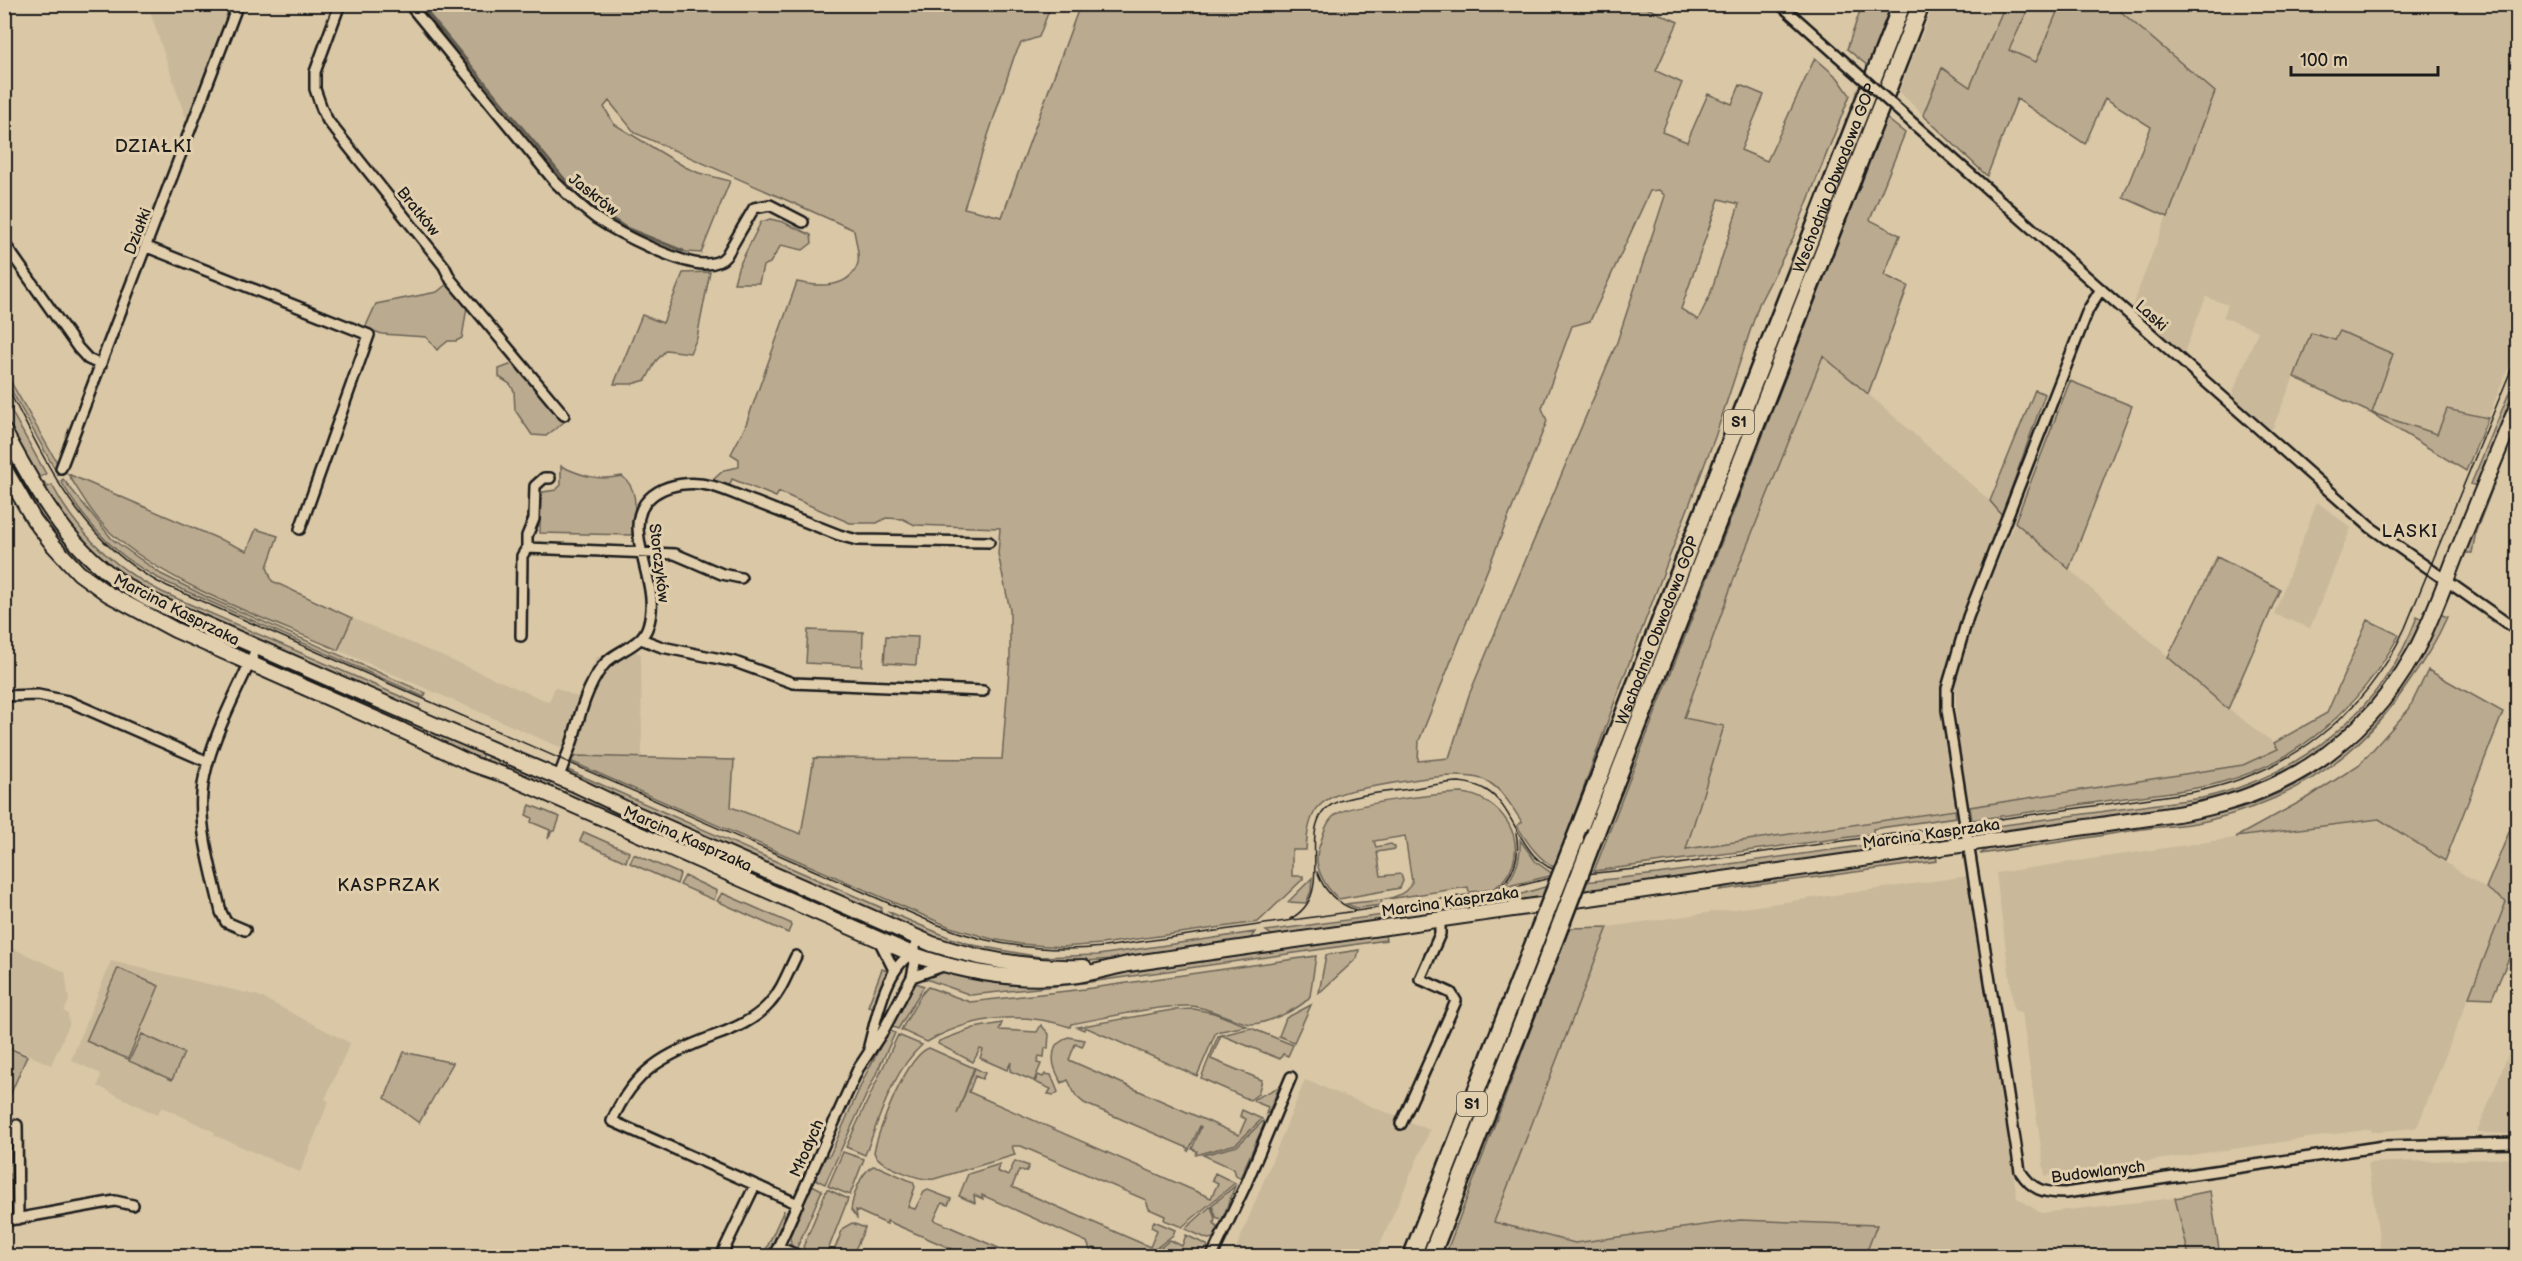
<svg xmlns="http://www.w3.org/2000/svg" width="2522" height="1261" viewBox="0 0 2522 1261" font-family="'Balsamiq Sans',sans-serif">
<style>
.built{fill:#c9b89a}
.green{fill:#baaa8f;stroke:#6b6356;stroke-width:1.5;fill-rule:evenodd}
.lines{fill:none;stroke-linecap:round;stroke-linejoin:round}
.stream{stroke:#625b50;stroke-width:3}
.street-casing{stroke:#1c1c1c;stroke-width:14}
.secondary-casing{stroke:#1c1c1c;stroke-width:18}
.highway-casing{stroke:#1c1c1c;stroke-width:21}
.street{stroke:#e1ceac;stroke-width:9}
.secondary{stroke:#e1ceac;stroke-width:14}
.highway{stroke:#e1ceac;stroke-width:16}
.tram{stroke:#1c1c1c;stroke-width:1.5}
.street-bridge-casing{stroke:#1c1c1c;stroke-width:14;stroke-linecap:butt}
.highway-bridge-casing{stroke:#1c1c1c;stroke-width:21;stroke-linecap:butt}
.street-bridge{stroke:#e1ceac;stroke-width:9}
.highway-bridge{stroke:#e1ceac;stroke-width:16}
.labels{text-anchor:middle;stroke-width:6;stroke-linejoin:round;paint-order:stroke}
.shield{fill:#e1ceac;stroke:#575147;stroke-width:1.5}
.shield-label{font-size:15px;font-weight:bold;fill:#1c1c1c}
.street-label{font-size:16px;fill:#1c1c1c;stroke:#e1ceac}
.neighbourhood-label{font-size:18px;letter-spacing:1.5px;fill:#1c1c1c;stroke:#e1ceac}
</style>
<rect width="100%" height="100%" fill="#d9c7a6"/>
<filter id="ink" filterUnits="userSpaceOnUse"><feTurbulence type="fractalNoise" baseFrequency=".0167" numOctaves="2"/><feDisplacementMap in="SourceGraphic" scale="12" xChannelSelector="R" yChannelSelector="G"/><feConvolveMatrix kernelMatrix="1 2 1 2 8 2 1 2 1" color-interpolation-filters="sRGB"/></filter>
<g filter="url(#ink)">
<path class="built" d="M148,5H232L191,117L185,116Z
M1934,5H2005L1970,87L1942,69L1923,115L1899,91Z
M2030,5H2060L2036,62L2009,51Z
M2113,5H2517V346L2488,418L2482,417L2438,434L2371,413L2335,340L2312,333L2271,432L2231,397L2258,331L2223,317L2228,305L2206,297L2183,355L2131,309L2215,92Z
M1824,355L1990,501L2002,515L1957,630L1945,677L1941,705L1942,727L1955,810L1686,849L1724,727L1684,718L1736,573Z
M2317,502L2351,528L2310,628L2274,614Z
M2015,522L2228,709L2274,743L2279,749L2243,765L1970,807L1957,729L1955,685L1964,644L1972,620Z
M352,618L549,702L555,687L577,697L597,657L635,651L641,654L642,758L576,756L562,748L338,650Z
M2379,819L2506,902L2418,1125L2415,1128L2372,1132L2371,1129L2045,1176L2022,1013L2014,1010L1996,873L2329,824Z
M1969,876L2017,1198L2041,1213L2175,1198L2189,1256H1865L1876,1226L1740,1220L1575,1243L1494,1223L1608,927Z
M5,945L65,972L69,1001L64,1011L68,1014L69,1025L51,1065L5,1044Z
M111,961L259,996L350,1043L325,1099L329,1101L300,1172L214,1135L215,1132L162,1107L157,1115L98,1086L101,1074L71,1060Z
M2517,1032V1134L2477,1133Z
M1305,1080L1430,1130L1375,1256H1233Z
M2517,1158V1256H2382L2368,1163Z"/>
<path class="green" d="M1419,4L1438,12L1441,4L1640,5L1678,22L1656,71L1682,83L1662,132L1687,142L1708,94L1732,104L1740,85L1764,95L1741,150L1767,161L1815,58L1838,78L1850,95L1793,238L1759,304L1715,437L1620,687L1555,868C1537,858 1528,843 1517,826L1522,822C1513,809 1504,792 1490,783C1466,766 1385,785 1354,790C1316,798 1308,813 1306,850H1292V876H1303V879L1258,922L1102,944L1062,947L1020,944L992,939L950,927L570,761L576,756L734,760L731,807L801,834L814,758L1002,759L1010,657V610L998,554L1000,528L915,525L903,519L886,518L877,523H850L779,492L776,497L732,479L729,486L713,480L724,470L739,467V459L731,454L745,427L797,282C819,287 850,289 858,263C860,254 855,239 854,230L635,133L609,101L604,107L614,124L685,167L699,173L730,181L701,253L686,252L620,226L599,213L579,196L550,170L419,5H1051L1039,37L1021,43L1014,57L964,208L1002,217L1080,5ZM1659,190L1665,196L1617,342L1469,695L1449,758L1418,761L1419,741L1547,421L1542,408L1572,326L1590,321L1650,191ZM1719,199L1739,204L1710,295L1698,320L1681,309Z
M1862,5H1891L1868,66L1847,49Z
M2005,5H2030L2009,50L2036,62L2060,5H2113L2215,92L2168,217L2123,197L2151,127L2105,98L2085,144L2017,99L1987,176L1923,115L1942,68L1970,87Z
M1886,118L1905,133L1870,220L1900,235L1884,275L1908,286L1868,394L1823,356L1736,573L1684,718L1724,726L1686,849L1955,810L1956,817L1873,829V834L1594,871Z
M770,219L783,222L811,235L812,243L803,250L781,245L770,263L763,266L759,283H734L738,268L761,222Z
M710,272L697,338L690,353L666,350L656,361L646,380L632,384H614L642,315L663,323L683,273Z
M447,284L467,307L462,338L456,341H448L437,350L426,337L382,334L365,328L376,304L437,292Z
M2340,331L2393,354L2372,413L2437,434L2447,409L2488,418L2466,471L2371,413L2294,377L2311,333L2335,340Z
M515,363L564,422L546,436L532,435L515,410L514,391L510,384L499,377V369Z
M2517,374V385L2476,486L2471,484Z
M8,377L63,473L58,475L5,379Z
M2070,381L2132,406L2069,569L2015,522Z
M2035,390L2045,394L2002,515L1990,501Z
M4,398L46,474L37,479L5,420Z
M2517,425L2476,531L2472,553H2466Z
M561,466C582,476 598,481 622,476C641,491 634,513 632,535L540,533V500L543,492L556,490L561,485Z
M68,474L247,551L256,529L278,536L267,567L272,581L352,618L338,650C267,619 168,585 111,533C93,516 81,494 68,474Z
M63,479L112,539L161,574L207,597L426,693L424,697L170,584C121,562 87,527 61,481Z
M44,482L47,487L52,485C77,533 114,568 162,592L420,705L417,712L137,587L85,547L40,484Z
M31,490L50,522L80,557L243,647V653L125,600L85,570L52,536L25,493Z
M2217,557L2280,589L2228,709L2168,657Z
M2440,614L2447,617C2436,642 2421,666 2405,688C2357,759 2289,802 2206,821C2185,826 2163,826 2142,829C2088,838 2034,846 1980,854L1989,848C2036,842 2082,835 2129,828C2174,822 2220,817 2263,800C2346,767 2407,696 2440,614Z
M2417,617L2422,619C2378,721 2297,785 2187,805L1983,834H1978L1974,829L2202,798C2299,776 2382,712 2417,617Z
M2368,620L2399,635C2360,707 2300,762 2219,783C2188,791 2156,794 2125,798C2074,806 2023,813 1972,820L1970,807L2243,765L2278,749L2274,743L2327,713Z
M808,630L863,632L862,666L806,663Z
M886,636L918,637L916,665L884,663Z
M270,663L311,677L485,748L479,764L268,665Z
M2428,670L2503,712L2445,861L2379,819L2236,837L2309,797L2360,764L2409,709Z
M491,750L550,782V788L484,766Z
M568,770L882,908L880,914L566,776Z
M567,789L880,927L874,926L871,931L563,794Z
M1461,793C1500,796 1532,841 1506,877C1503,881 1498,887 1492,889C1486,891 1477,891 1469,892L1468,887L1388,899L1381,900L1382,905L1357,908L1346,904C1366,900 1403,904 1412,882L1405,836L1374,841L1376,847L1391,844L1395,847V849L1377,852L1381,876L1401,874L1403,881L1400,888L1339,899C1324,887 1312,864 1319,847C1323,836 1325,823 1335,815C1351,803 1437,794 1461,793Z
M530,805L560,817L555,831H552L548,839L550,830L531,822L532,818L526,815Z
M2517,813V939L2492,998L2469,997L2506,902L2486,888Z
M584,832L629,852L626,862L580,841Z
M1520,840L1536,862L1554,875L1504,887C1516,873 1521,859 1520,840Z
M1874,844L1875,850L1471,907V902L1515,896L1548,886L1657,874Z
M634,854L680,874L677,884L630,863Z
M1933,856H1936L1937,861L1720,890L1725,886Z
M685,876L717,891L714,900L680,885Z
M1312,878L1311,891L1306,903L1288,902Z
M722,893L790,923L791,926L788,933L717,901Z
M887,911L948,937L973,945L1040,957L1098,955L1255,932L1251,938L1246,940C1174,950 1100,967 1026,960C979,956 934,938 890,920L892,914Z
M1383,915L1384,920L1273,936L1266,931Z
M1608,927L1494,1222L1575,1243L1740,1220L1877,1225L1865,1256H1445L1569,928Z
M1385,935L1386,940L1076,984L971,995L923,978L941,971L1089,978Z
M1359,950L1357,958L1319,993L1326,955Z
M1316,956L1310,996C1303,1008 1267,1023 1253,1024C1241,1025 1210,1007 1191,1006C1157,1005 1105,1018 1071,1024L1070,1027C1020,1011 972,1016 927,1042L901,1030L921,995L928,987L970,1002L1085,989Z
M118,968L159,986L128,1059L86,1041Z
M882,969L887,971L875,1008L868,1006Z
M916,983L924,986L898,1029L891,1026Z
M1311,1005L1294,1042L1279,1036L1286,1018Z
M1194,1009L1214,1013L1247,1026L1216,1032L1197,1076L1085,1027L1084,1030L1077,1027L1172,1010Z
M1002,1023L999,1030L1037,1032L1041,1025L1049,1034L1048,1048H1045L1044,1057L1039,1056L1037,1063L1041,1064L1034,1081L1010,1071L1011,1062L1007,1070L980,1058L983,1050L980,1049L973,1062L938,1044L939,1041L974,1028Z
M1251,1028L1293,1045L1288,1056L1283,1054L1280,1059L1221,1035L1211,1059L1262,1080L1258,1094L1250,1100L1201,1078L1218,1036Z
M889,1030L895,1033L825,1184L814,1179L823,1159L830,1155L865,1076Z
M142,1034L184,1053L172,1080L129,1061Z
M898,1035L922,1045C891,1073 880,1118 865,1155L846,1147Z
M1068,1037L1085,1040L1082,1047L1075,1044L1069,1060L1239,1135L1246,1119L1240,1116L1242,1110L1262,1119L1236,1144L1196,1155L1197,1151L1192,1149L1201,1127L1200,1126L1188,1152V1148L1084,1103L1076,1096L1068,1080L1062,1083C1054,1070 1050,1059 1056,1045Z
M5,1046L27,1056L5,1107Z
M929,1048L974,1068L957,1114L975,1068L985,1073L982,1079L975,1076L969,1092L1211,1198L1218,1183L1212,1180L1215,1173L1235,1183L1182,1227L1164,1220L1165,1216L1149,1209L1146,1200L1021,1146H1012L1015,1155L934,1179C920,1181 877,1165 874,1152C878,1130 907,1055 929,1048Z
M404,1052L453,1063L419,1123L385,1098Z
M1045,1074L1051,1075L1058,1092L1054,1095L1048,1094L1051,1089L1035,1082L1038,1075L1043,1077Z
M1279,1087L1269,1112L1266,1114L1268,1107L1253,1101L1254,1099Z
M1263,1121L1264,1124L1240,1178L1236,1176L1234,1169L1203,1155L1237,1146Z
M843,1152L864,1159L850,1195L828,1186Z
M1015,1161L1029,1166L1026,1172L1019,1170L1012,1187L1150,1247L1157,1230L1151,1227L1154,1221L1175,1230L1173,1235L1146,1256H1113L1094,1248L1096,1256L1092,1255L1087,1242L982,1195L983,1199L974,1195L975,1203L959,1196L968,1174L1000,1164L997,1171L1008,1176Z
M873,1166L879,1167L913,1182L915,1187L908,1207L915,1209L924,1192L928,1190L951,1199L948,1205L942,1203L934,1220L1017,1256H968L887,1221V1224L856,1210L857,1218L851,1210C853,1196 860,1173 873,1166Z
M812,1185L822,1190L796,1250L791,1245L790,1236Z
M1235,1186L1222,1220L1216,1217L1212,1205Z
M827,1189L848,1199L828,1250L824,1255C817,1258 806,1253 803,1247Z
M2210,1191L2220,1256H2189L2175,1198Z
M1211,1206L1215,1219L1214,1223L1218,1228L1214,1238L1208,1239L1185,1229Z
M784,1210L783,1223L768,1256H763Z
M852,1223L865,1228L852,1256H832L843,1228Z
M1186,1235L1207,1245L1208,1250L1204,1256H1150L1170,1240L1182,1246Z"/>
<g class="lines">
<path class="stream" d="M420,4L579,197L626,228L683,251"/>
<g class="street-casing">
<path id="street" d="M340,4L315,72V89L322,109L328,121L444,266L451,280L564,415
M409,4L555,182C568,195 582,208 597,219C618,233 681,265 705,264C713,264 721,262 726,256L754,208L770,205L803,222
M1780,4L1838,56
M1916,126L2370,527L2518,631
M4,243L78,348L88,359L101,365
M147,247L369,335L300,529
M2101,289L2088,310L1968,617L1947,688V710L2020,1171C2032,1190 2043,1193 2065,1193L2384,1146L2518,1143
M61,468L238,4
M527,548L675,554L722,574L741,578
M521,636L522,556L527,548V536L534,519L535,486L544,478H550
M641,639L662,647L735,662L793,683L983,691
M4,696L38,695L68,701L208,762
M559,777C563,764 569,752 573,739C580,714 586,689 602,667C614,650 641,648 648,626C659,593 639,562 638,528C637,489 680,478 712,486C727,490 741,497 755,502C783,513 811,524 839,535L857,540L989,542
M245,930L226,922L221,912C213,876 199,830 202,794C205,748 238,690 257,647
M879,940L894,970
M796,956C788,972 782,990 769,1004C755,1020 734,1029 714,1036C664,1055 634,1070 612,1121L798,1204
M912,977L943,966
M869,1046C876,1020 886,967 912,954L919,938
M1401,1124L1456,1001L1451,993L1420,979L1440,934V919
M17,1125L18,1219
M4,1221L115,1201L133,1205
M778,1247L799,1256
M721,1256L755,1185
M774,1256L858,1069L883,1031L912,977L915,963L912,954
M1212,1256L1246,1184L1291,1077"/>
</g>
<g class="secondary-casing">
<path id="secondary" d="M4,431C45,505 72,558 150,600L444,729L574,784L639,815L932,944C982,960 1032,969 1084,967
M4,468L34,520L54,546L79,573L108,594L175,630L403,731L472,764L507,776L912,954C962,972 1016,982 1070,976C1090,974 1109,968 1128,964L2177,814C2282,797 2363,746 2415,652C2431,622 2442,591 2454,560C2475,508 2496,456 2518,404"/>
</g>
<g class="highway-casing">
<g id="highway">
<path d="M1596,832L1921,4"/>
<path id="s1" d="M1575,839L1902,4"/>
<path d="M1412,1256L1531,951"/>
<path d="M1431,1256L1550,952"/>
</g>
</g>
<use href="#street" class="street"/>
<use href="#secondary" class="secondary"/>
<use href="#highway" class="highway"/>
<path class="tram" d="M4,382C47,461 76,537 158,582L936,924C990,946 1046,953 1104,947L1503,890L1554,877L1656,867L2193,792C2287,774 2365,716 2405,628L2518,353
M1317,872C1324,891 1337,904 1356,910
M1495,891C1514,877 1521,856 1516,833
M1290,919C1344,891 1283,814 1346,799C1367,793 1388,792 1409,789C1426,787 1443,782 1459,782C1469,783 1478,785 1486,790C1518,809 1518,864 1565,873"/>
<g class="street-bridge-casing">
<path id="street-bridge" d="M1838,56L1916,126"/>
</g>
<g class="highway-bridge-casing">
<path id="highway-bridge" d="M1531,951L1575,839
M1550,952L1596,832"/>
</g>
<use href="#street-bridge" class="street-bridge"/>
<use href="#highway-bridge" class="highway-bridge"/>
</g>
</g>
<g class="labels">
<g class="shield">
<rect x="1724" y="410" width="30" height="24" rx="4.5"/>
<rect x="1457" y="1092" width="30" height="24" rx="4.5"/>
</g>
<g class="shield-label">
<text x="1739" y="427">S1</text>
<text x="1472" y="1109">S1</text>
</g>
<g class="street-label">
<text dy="6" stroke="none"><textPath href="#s1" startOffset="710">Wschodnia Obwodowa GOP</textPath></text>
<text transform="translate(594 194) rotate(38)" y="6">Jaskrów</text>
<text transform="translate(419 211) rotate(51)" y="6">Bratków</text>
<text transform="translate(137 231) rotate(-69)" y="6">Działki</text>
<text transform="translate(2152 315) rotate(42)" y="6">Laski</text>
<text transform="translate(660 563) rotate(83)" y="6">Storczyków</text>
<text transform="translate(177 609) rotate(27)" y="6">Marcina Kasprzaka</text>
<text dy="6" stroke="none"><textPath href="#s1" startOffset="224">Wschodnia Obwodowa GOP</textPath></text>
<text transform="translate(1931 833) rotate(-8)" y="6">Marcina Kasprzaka</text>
<text transform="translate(688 838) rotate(24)" y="6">Marcina Kasprzaka</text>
<text transform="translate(1450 901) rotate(-8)" y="6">Marcina Kasprzaka</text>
<text transform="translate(806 1148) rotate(-66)" y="6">Młodych</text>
<text transform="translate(2098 1171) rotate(-7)" y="6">Budowlanych</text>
</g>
<g class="neighbourhood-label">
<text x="154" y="152">DZIAŁKI</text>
<text x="2410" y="537">LASKI</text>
<text x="389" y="891">KASPRZAK</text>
</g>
</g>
<rect width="2522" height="1261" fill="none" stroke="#e1ceac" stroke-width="24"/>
<rect x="12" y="12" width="2498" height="1237" fill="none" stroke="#1c1c1c" stroke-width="2" filter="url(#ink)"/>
<path d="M2291 66v9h147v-9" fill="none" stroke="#1c1c1c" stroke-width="3"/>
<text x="2300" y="66" font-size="18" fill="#1c1c1c" stroke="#e1ceac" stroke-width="4.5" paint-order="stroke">100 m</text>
</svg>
